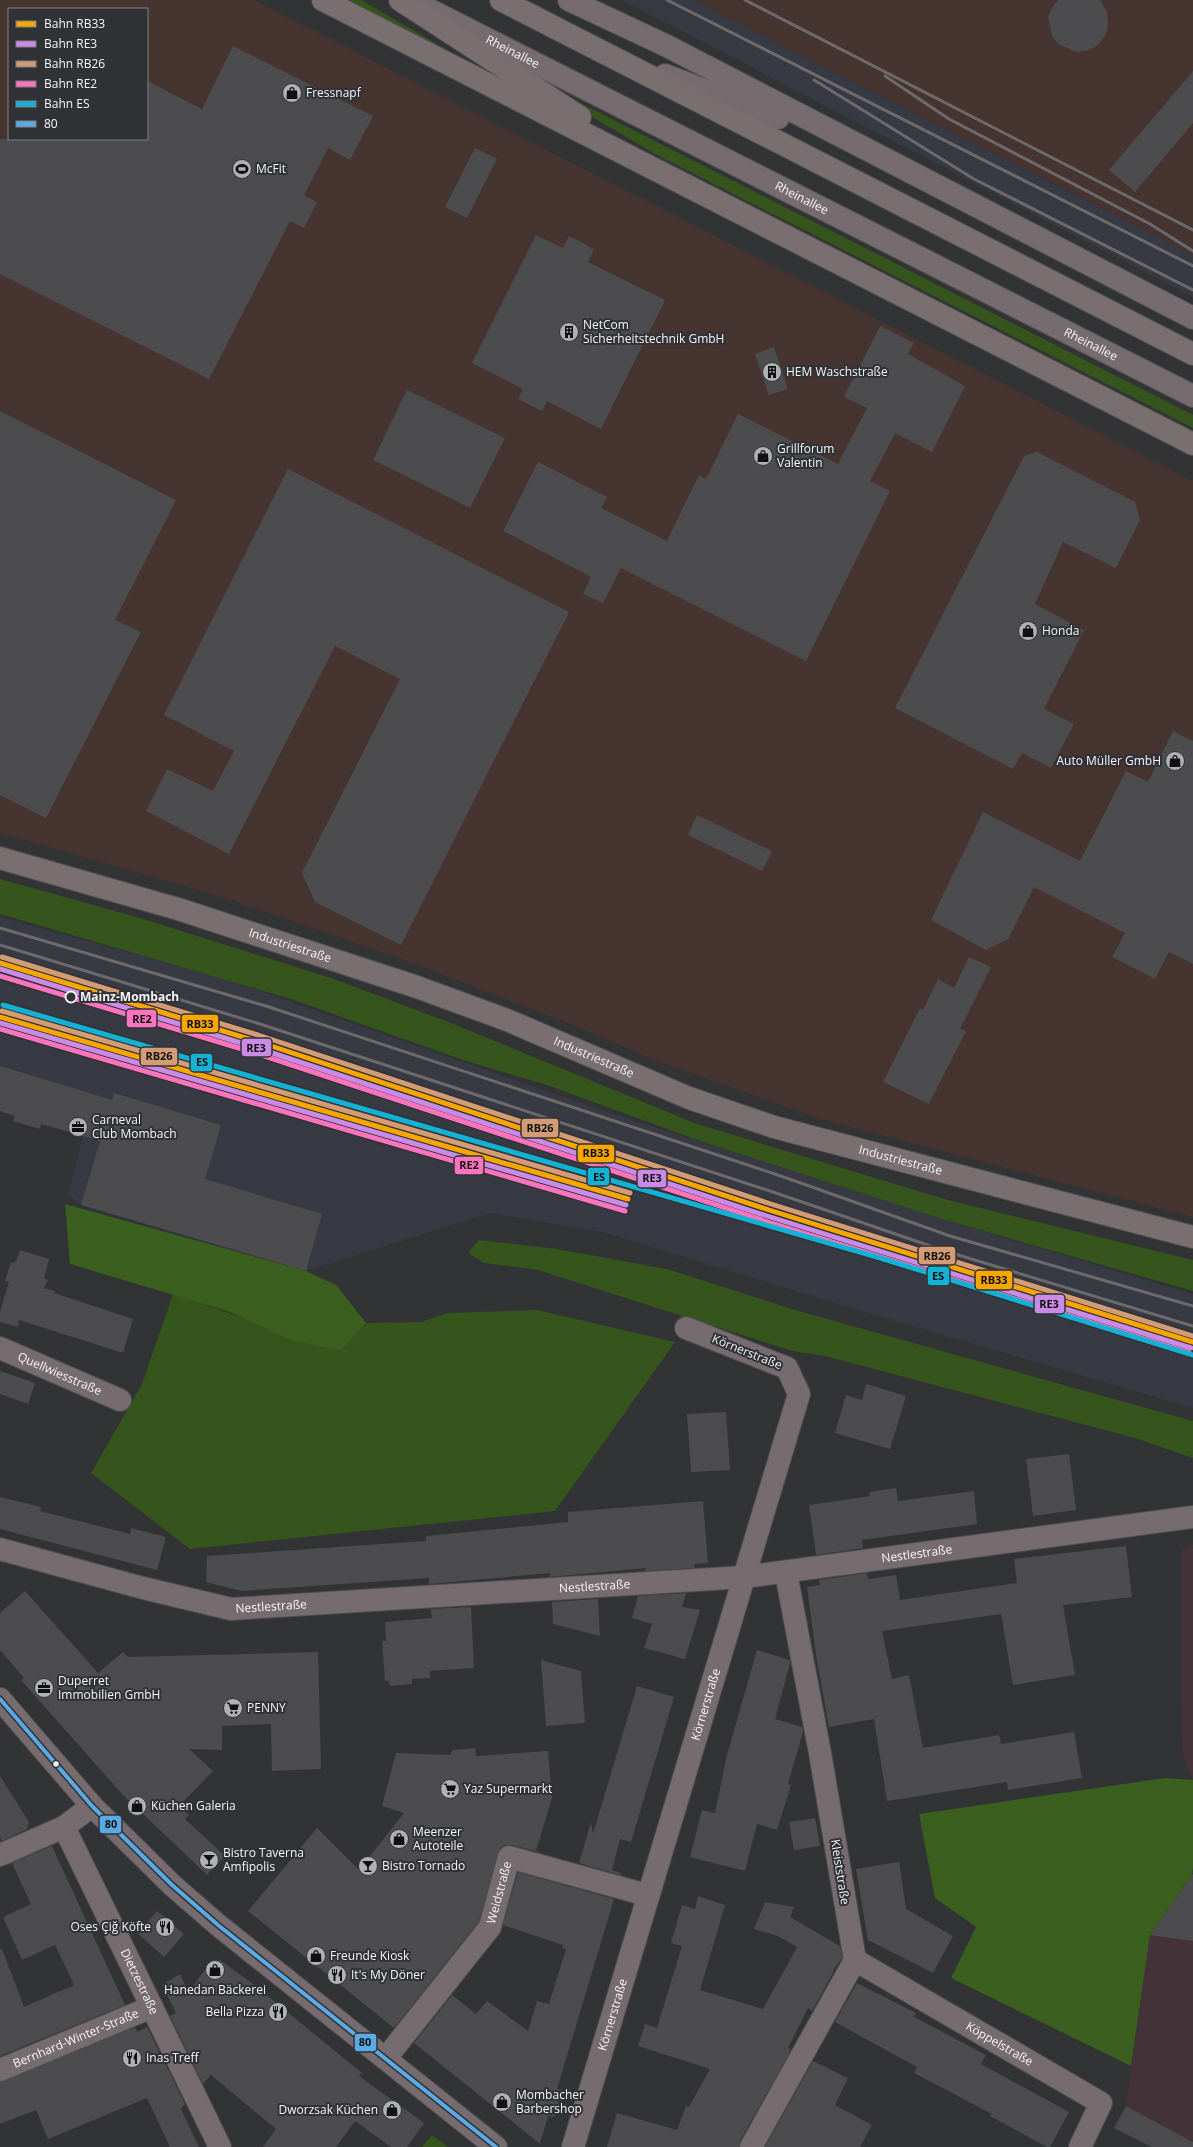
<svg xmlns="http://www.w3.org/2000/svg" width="1193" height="2147" viewBox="0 0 1193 2147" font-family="'Open Sans',sans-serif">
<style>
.commercial{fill:#433339}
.industrial{fill:#453430;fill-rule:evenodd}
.built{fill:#373a43}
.green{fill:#35551d}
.forest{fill:#3b5f1e}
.building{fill:#4c4c4e}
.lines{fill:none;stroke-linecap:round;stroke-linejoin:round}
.street-casing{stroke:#4e4e4f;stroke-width:24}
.secondary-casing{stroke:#4e4e4f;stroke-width:24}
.street{stroke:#766b6e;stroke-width:22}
.secondary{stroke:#796e70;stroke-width:22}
.rail{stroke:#6e696b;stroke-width:3}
.bus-1-casing{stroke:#313236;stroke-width:7}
.bus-1{stroke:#5aabe5;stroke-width:4}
.rail-1-casing{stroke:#313236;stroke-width:8}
.rail-2-casing{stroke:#313236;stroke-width:8}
.rail-3-casing{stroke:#313236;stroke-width:8}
.rail-4-casing{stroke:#313236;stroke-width:8}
.rail-5-casing{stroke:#313236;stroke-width:8}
.rail-1{stroke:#f7a600;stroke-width:5}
.rail-2{stroke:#ca8be6;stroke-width:5}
.rail-3{stroke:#d39c74;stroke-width:5}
.rail-4{stroke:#fc73be;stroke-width:5}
.rail-5{stroke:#13b2d5;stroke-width:5}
.stop-dot{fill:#313236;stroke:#f4f5f8;stroke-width:2}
.bus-dot{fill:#f4f5f8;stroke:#313236;stroke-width:1.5}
.labels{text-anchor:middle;stroke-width:4;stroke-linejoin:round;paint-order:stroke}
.street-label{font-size:12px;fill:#f4f5f8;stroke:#313236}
.poi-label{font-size:12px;fill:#f4f5f8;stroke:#313236;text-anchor:start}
.stop-label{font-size:12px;font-weight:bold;fill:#f4f5f8;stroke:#313236;text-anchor:start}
.line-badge{stroke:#313236;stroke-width:1.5}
.pale-badge-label{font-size:11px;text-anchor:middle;font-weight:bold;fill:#111}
</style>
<rect width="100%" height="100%" fill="#323335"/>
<path class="commercial" d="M1193,1545V1780L1182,1754L1181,1548Z
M1193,1868V2142L1126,2106L1150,1935L1192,1875Z"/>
<path class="industrial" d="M0,0H254L1193,481V1217L820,1119L657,1061L573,1025L402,959L226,898L0,833ZM9,9H147V139H9Z
M693,0H1193V255Z"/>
<path class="built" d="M622,0H693L1193,255V297Z
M0,917L225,979L601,1110L942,1219L1193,1294V1408L861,1311L606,1233L490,1213L306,1271L81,1205L68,1195L83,1136L42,1124L40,1129L20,1123L14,1121L15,1116L0,1111Z"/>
<path class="green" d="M347,0H361L456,55Z
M539,82L1193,415V428L657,155L536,84Z
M0,879L140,918L334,979L451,1023L697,1124L948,1200L1193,1260V1291L942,1219L700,1141L547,1085L463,1060L291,999L0,914Z
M479,1240L557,1249L667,1269L795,1310L1193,1421V1458L1135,1438L825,1356L792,1351L538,1270L484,1263L468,1253Z
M173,1294L341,1351L366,1323L421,1322L448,1313L537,1310L675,1342L555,1511L190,1549L91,1473L142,1384Z
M432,2135L448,2147H422Z"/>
<path class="forest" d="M65,1204L306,1271L336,1285L366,1323L341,1351L289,1339L230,1312L70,1264Z
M1165,1778L1193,1780V1868L1192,1875L1150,1935L1131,2066L951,1978L976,1927L935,1898L919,1814Z"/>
<path class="building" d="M1058,0H1100L1107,12L1108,22L1107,32L1102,40L1095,47L1086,51L1076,52L1058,44L1052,36L1048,17L1052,8Z
M233,46L373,116L350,160L328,148L304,195L317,202L304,228L290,221L209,379L0,274V139H147V81L202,109Z
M1193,71V123L1135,192L1109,170Z
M475,148L497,159L467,218L445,207Z
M536,235L563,248L569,236L594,249L588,262L665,300L601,429L547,401L542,411L518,399L523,389L472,363Z
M880,326L914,343L908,354L965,386L932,452L895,433L870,481L890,491L806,661L621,568L603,603L583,594L591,577L503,531L538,462L607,497L601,508L667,541L699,475L706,479L738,414L838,464L867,408L844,397Z
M774,347L788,389L769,395L755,354Z
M407,390L505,438L470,508L373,460Z
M0,411L176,500L115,620L141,632L46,818L0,795Z
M1037,452L1135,502L1140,520L1116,568L1063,542L1035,604L1084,630L1044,709L1074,724L1051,768L1022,753L1013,769L895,708L1024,456Z
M288,469L569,612L401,945L315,902L302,873L400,679L335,646L229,854L146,811L167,769L213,791L234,751L164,715Z
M1173,731L1193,741V964L1169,952L1155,979L1112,957L1125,933L1034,887L1008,939L986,950L931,920L983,812L1080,861L1126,771L1148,782Z
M697,815L772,851L762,871L688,835Z
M969,957L991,967L960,1029L966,1031L929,1104L883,1082L920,1008L923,1010L938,979L954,988Z
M0,1066L112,1100L114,1093L221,1125L205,1179L322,1214L306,1271L81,1205L100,1141L41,1124L40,1129L13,1121L15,1116L0,1111Z
M20,1250L49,1259L44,1278L48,1280L44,1288L55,1291L54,1293L133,1319L123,1353L19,1320L18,1327L0,1322V1312L9,1282L5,1281L11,1262L14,1263L16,1261Z
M0,1371L35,1383L28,1404L0,1394Z
M866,1384L906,1396L890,1449L835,1433L846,1395L862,1400Z
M726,1412L730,1470L691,1472L687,1414Z
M1069,1454L1076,1510L1033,1516L1026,1459Z
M896,1488L898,1501L974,1491L977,1524L862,1540L863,1548L816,1555L809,1505L870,1496L869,1492Z
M0,1497L41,1507L40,1511L130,1534L131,1528L166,1537L157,1570L0,1529Z
M703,1501L708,1563L695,1564L694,1568L645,1571L646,1568L550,1577V1573L429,1584V1578L241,1591L206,1582L207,1556L426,1541V1536L568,1522V1512Z
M1126,1546L1132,1597L1063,1605L1075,1675L1013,1685L1001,1614L882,1631L892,1679L909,1675L923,1748L999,1735L1001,1744L1074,1732L1082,1778L1008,1790L1007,1782L887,1801L874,1719L829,1727L816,1655L807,1587L820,1585L819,1580L867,1573L868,1579L896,1575L900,1600L1017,1583L1014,1559Z
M25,1591L98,1673L123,1652L128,1657L318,1652L321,1769L272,1771L271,1724L222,1726V1750L189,1749L213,1771L179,1806L189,1815L185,1819L225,1856L207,1875L122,1794L21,1680L24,1678L0,1650V1613Z
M686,1593L682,1607L700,1610L685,1659L644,1648L652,1624L632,1618L638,1596Z
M598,1599L600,1636L553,1624L552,1602Z
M471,1607L474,1668L430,1671V1678L412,1679V1684L390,1686L389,1681H385L382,1641H386L385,1622L432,1618L431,1609Z
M757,1650L790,1660V1663L775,1719L802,1727L803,1732L788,1784L791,1785L777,1830L757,1824L745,1871L690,1857L702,1810L715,1813L727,1755Z
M541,1660L581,1671L585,1723L546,1726Z
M637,1686L674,1697L631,1842L620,1839L612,1870L621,1873L620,1875L579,1863L591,1822L593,1834Z
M475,1748L476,1756L548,1751L552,1798L536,1851L512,1845H505L500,1848L479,1921L394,2028L248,1911L317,1828L359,1870L404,1813L382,1806L396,1753L450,1755L453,1750Z
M0,1776L29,1822L27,1829L2,1841L0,1837Z
M815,1818L820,1846L794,1850L789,1822Z
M52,1846L125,2005L0,2056V1949H2L24,2007L74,1985L55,1945L22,1960L3,1917L31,1904L12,1863Z
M899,1862L906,1909L953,1936L933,1973L868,1940L856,1869Z
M518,1872L614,1899L557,2089L562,2090L554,2117L548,2116L540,2144L414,2043L452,1995L476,2014L487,2001L528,2031L537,2001L549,2004L566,1949L562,1948L563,1945L503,1925Z
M1193,1874V1941L1150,1935Z
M698,1896L725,1905L700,1990L763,2009L797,1947L778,1936L754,1929L765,1902L794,1907L790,1917L840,1946L842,1958L833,1970L834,1971L812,2011L808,2008L788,2048L791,2050L740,2141L739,2147H607L617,2113L677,2130L686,2106L689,2107L710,2069L638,2046L645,2024L657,2028L682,1946L671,1943L682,1905L695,1909Z
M157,1911L184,1934L164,1957L138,1934Z
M212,1960H220L253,1984L362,2073L359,2076L424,2123L407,2147H391L355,2121L336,2147H263L276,2129L211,2075L203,2084L170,2016L176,2013L162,1985L180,1974L189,1992Z
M857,1983L916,2013L914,2017L986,2055L981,2064L1069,2112L1050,2147H1047L990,2116L992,2114L914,2073L917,2067L835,2022Z
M135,2027L137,2032L147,2027L185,2104L181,2109L199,2147H170L147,2098L48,2139L36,2110L0,2124V2082Z
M813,2061L848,2078L835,2105L872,2125L860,2147H765Z
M1126,2106L1193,2142V2147H1152L1114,2128Z"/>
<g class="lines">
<g class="street-casing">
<g id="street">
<path d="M569,0L665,45L1193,318"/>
<path id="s1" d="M426,8L1193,396"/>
<path d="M665,75L778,118"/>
<path id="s2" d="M0,1348L120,1400"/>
<path id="s3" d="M0,1549L143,1588L231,1609L744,1577L1193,1517"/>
<path d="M0,1699L92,1806L172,1885L218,1925L496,2147"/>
<path id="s4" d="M92,1806L64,1827L220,2147"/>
<path d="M0,1855L64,1827"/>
<path id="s5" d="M855,1960L1101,2103L1080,2147"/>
<path id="s6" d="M386,2058L490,1927L509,1857L647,1895"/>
<path id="s7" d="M0,2070L152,2007"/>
<path id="s8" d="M573,2147L799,1394L787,1368L686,1328"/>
<path d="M751,2147L855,1960L820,1753L786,1573"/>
</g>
</g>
<g class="secondary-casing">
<g id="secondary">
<path d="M323,0L1193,444"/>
<path d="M400,0L580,117"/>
<path d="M501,0L1193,354"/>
<path id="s9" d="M0,858L178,909L417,987L507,1020L689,1098L774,1127L1193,1237"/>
</g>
</g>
<use href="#street" class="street"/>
<use href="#secondary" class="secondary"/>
<path class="rail" d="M667,0L1193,266
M745,0L1193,230
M885,76L949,119L1150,224L1193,251
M814,80L974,179L1193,290
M0,928L266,1006L778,1175L950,1236L1193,1306
M0,945L260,1024L773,1192L945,1251L1193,1326"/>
<g class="bus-1-casing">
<path id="bus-1" d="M0,1699L92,1806L172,1885L218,1925L496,2147"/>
</g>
<use href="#bus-1" class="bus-1"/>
<g class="rail-1-casing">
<path id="rail-1" d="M0,963L256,1041L769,1210L1193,1342
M0,1017L628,1199"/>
</g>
<g class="rail-2-casing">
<path id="rail-2" d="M0,969L254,1047L767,1216L1191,1348
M0,1023L626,1205"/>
</g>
<g class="rail-3-casing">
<path id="rail-3" d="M2,957L258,1035L771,1204L1193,1336
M2,1011L630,1193"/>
</g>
<g class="rail-4-casing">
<path id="rail-4" d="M0,976L252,1052L765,1221L1189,1353
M0,1029L625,1211"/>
</g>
<g class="rail-5-casing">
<path id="rail-5" d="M3,1005L877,1257L1193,1355"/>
</g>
<use href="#rail-1" class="rail-1"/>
<use href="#rail-2" class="rail-2"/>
<use href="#rail-3" class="rail-3"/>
<use href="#rail-4" class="rail-4"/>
<use href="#rail-5" class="rail-5"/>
</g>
<defs>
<g id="shop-disc" transform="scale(1)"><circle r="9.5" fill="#b0b1b4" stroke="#313236"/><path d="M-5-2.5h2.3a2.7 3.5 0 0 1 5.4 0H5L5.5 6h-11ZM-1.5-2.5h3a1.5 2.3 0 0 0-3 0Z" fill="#111"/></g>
<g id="stadium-disc" transform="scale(1)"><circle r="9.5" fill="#b0b1b4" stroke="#313236"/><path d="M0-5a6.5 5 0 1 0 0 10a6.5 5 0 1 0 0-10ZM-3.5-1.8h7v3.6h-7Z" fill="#111"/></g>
<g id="building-disc" transform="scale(1)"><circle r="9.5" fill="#b0b1b4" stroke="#313236"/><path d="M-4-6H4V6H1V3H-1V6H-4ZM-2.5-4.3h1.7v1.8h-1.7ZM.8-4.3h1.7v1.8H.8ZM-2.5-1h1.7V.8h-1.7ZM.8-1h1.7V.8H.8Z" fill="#111"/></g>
<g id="office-disc" transform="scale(1)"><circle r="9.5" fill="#b0b1b4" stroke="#313236"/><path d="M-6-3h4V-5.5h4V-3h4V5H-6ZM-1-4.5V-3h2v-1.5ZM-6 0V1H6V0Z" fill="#111"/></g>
<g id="supermarket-disc" transform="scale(1)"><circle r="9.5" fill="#b0b1b4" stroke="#313236"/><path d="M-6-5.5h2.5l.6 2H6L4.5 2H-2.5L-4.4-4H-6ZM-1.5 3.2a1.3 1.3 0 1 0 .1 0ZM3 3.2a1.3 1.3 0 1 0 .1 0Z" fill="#111"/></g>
<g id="bar-disc" transform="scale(1)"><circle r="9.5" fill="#b0b1b4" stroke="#313236"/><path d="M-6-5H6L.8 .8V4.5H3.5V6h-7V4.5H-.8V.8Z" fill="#111"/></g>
<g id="restaurant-disc" transform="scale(1)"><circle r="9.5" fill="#b0b1b4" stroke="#313236"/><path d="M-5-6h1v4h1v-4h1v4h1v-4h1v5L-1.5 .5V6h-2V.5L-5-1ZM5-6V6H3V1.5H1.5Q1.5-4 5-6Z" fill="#111"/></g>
</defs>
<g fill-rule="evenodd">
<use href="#shop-disc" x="292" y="93"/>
<use href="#stadium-disc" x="242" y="169"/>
<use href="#building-disc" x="569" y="332"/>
<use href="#building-disc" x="772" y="372"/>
<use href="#shop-disc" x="763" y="456"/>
<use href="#shop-disc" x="1028" y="631"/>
<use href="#shop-disc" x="1175" y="761"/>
<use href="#office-disc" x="78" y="1127"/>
<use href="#office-disc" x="44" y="1688"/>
<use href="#supermarket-disc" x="233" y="1708"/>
<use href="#supermarket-disc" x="450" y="1789"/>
<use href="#shop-disc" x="137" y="1806"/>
<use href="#shop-disc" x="399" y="1839"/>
<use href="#bar-disc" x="209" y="1860"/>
<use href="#bar-disc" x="368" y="1866"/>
<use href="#restaurant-disc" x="165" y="1927"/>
<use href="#shop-disc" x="316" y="1956"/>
<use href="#shop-disc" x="215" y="1970"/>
<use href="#restaurant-disc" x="337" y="1975"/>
<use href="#restaurant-disc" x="278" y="2012"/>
<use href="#restaurant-disc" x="132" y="2058"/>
<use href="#shop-disc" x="502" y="2102"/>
<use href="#shop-disc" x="392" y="2110"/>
</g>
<circle class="stop-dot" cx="71" cy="997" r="5.5"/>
<circle class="bus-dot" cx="56" cy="1764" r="3.5"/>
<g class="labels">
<g class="street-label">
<text dy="4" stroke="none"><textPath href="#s1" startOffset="97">Rheinallee</textPath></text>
<text dy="4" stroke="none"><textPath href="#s1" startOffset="421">Rheinallee</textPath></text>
<text dy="4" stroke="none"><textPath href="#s1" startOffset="745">Rheinallee</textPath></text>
<text dy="4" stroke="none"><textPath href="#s9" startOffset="303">Industriestraße</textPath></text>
<text dy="4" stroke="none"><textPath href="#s9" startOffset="627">Industriestraße</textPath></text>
<text dy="4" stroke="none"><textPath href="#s9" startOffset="951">Industriestraße</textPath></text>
<text transform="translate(747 1352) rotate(22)" y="4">Körnerstraße</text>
<text dy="4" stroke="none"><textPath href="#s2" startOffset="65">Quellwiesstraße</textPath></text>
<text dy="4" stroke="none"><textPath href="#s3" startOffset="927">Nestlestraße</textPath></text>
<text dy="4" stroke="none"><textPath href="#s3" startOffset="603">Nestlestraße</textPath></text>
<text dy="4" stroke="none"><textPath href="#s3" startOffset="279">Nestlestraße</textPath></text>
<text dy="4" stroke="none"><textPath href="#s8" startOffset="462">Körnerstraße</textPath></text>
<text transform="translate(840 1872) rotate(81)" y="4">Kleiststraße</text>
<text dy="4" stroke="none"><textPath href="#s6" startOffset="203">Weidstraße</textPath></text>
<text dy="4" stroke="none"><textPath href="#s4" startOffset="207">Dietzestraße</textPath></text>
<text dy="4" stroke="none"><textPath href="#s8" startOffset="138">Körnerstraße</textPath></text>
<text dy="4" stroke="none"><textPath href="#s7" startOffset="82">Bernhard-Winter-Straße</textPath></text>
<text dy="4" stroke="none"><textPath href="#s5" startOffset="167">Köppelstraße</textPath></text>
</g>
<g class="poi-label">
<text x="306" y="97">Fressnapf</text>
<text x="256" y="173">McFit</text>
<text x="583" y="329">NetCom<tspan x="583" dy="14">Sicherheitstechnik GmbH</tspan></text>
<text x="786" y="376">HEM Waschstraße</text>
<text x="777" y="453">Grillforum<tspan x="777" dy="14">Valentin</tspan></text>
<text x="1042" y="635">Honda</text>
<text x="1161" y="765" text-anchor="end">Auto Müller GmbH</text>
<text x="92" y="1124">Carneval<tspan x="92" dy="14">Club Mombach</tspan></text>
<text x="58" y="1685">Duperret<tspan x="58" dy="14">Immobilien GmbH</tspan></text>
<text x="247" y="1712">PENNY</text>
<text x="464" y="1793">Yaz Supermarkt</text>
<text x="151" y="1810">Küchen Galeria</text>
<text x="413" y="1836">Meenzer<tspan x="413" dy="14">Autoteile</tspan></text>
<text x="223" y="1857">Bistro Taverna<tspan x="223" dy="14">Amfipolis</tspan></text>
<text x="382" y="1870">Bistro Tornado</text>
<text x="151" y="1931" text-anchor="end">Oses Çiğ Köfte</text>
<text x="330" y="1960">Freunde Kiosk</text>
<text x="351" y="1979">It's My Döner</text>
<text x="215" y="1994" text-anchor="middle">Hanedan Bäckerei</text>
<text x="264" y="2016" text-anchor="end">Bella Pizza</text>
<text x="146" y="2062">Inas Treff</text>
<text x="516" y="2099">Mombacher<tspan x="516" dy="14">Barbershop</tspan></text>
<text x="378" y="2114" text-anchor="end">Dworzsak Küchen</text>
</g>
<g class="stop-label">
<text x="80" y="1001">Mainz-Mombach</text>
</g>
</g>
<g class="line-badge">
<rect x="126" y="1009" width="31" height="19" rx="4" fill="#fc73be"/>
<rect x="181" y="1014" width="38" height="19" rx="4" fill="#f7a600"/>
<rect x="241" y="1038" width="31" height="19" rx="4" fill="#ca8be6"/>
<rect x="140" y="1047" width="38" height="19" rx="4" fill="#d39c74"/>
<rect x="190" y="1053" width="23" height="19" rx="4" fill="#13b2d5"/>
<rect x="521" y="1118" width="38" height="20" rx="4" fill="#d39c74"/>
<rect x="577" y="1144" width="38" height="19" rx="4" fill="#f7a600"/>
<rect x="454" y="1156" width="30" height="19" rx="4" fill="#fc73be"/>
<rect x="587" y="1167" width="23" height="19" rx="4" fill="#13b2d5"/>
<rect x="637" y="1169" width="30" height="19" rx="4" fill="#ca8be6"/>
<rect x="918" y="1246" width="38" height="19" rx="4" fill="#d39c74"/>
<rect x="927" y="1266" width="23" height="20" rx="4" fill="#13b2d5"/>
<rect x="975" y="1270" width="38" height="20" rx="4" fill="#f7a600"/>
<rect x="1034" y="1294" width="31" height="20" rx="4" fill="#ca8be6"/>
<rect x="99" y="1815" width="23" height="19" rx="4" fill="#5aabe5"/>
<rect x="354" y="2033" width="23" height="19" rx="4" fill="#5aabe5"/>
</g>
<g class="pale-badge-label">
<text x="142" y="1023">RE2</text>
<text x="200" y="1028">RB33</text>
<text x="256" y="1052">RE3</text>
<text x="159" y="1060">RB26</text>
<text x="202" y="1066">ES</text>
<text x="540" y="1132">RB26</text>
<text x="596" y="1157">RB33</text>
<text x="469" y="1169">RE2</text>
<text x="599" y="1181">ES</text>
<text x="652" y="1182">RE3</text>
<text x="937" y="1260">RB26</text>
<text x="938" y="1280">ES</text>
<text x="994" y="1284">RB33</text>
<text x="1049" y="1308">RE3</text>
<text x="111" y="1828">80</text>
<text x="365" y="2046">80</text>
</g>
<rect x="8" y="8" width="140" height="132" fill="#313236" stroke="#7f8084"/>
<rect x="16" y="21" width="20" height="6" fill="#f7a600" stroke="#7f8084"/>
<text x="44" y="28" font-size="12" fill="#f4f5f8">Bahn RB33</text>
<rect x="16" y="41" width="20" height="6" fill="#ca8be6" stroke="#7f8084"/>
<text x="44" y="48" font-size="12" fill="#f4f5f8">Bahn RE3</text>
<rect x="16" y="61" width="20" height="6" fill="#d39c74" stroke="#7f8084"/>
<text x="44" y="68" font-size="12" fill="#f4f5f8">Bahn RB26</text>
<rect x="16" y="81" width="20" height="6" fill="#fc73be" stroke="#7f8084"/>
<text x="44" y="88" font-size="12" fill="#f4f5f8">Bahn RE2</text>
<rect x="16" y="101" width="20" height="6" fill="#13b2d5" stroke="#7f8084"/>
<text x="44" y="108" font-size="12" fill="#f4f5f8">Bahn ES</text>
<rect x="16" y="121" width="20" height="6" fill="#5aabe5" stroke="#7f8084"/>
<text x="44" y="128" font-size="12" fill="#f4f5f8">80</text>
</svg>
